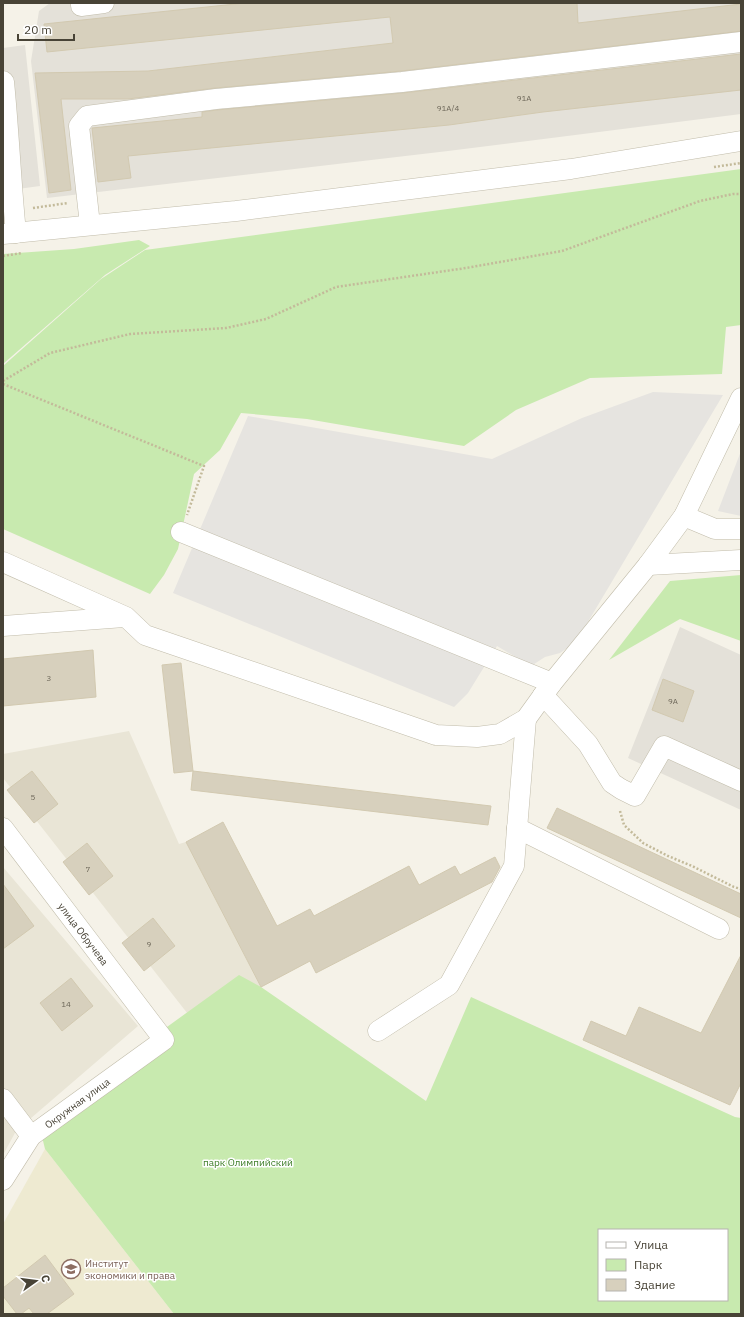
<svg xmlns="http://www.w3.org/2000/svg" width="744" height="1317" viewBox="0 0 744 1317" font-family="'IBM Plex Sans',sans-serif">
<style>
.residential{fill:#e9e5d6}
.industrial{fill:#e4e1d9}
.education{fill:#eeead1}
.green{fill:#c8eaaf;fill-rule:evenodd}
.parking{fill:#e6e4e0}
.building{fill:#d7d0bd;stroke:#d2c9b0}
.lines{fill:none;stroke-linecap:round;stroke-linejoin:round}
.minor-casing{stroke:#c1bcaa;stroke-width:21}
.path{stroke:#c3ba9a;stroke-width:2.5;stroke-dasharray:2 2;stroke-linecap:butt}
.minor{stroke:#fff;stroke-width:20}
.labels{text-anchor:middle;stroke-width:3;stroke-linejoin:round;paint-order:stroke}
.number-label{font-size:8px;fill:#6c6658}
.street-label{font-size:10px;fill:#484336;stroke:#fff}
.park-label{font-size:10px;fill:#3c7d26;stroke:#fff}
.education-label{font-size:10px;fill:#785e54;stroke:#fff;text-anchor:start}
</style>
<rect width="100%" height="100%" fill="#f5f2e8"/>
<path class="residential" d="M129,731L179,844L186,842L261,987L202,1032L3,778V754Z
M3,867L138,1026L16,1131L3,1155Z"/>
<path class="industrial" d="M50,3H741V114L448,151L47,198L31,61L39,11Z
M25,45L40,186L3,191V48Z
M680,627L741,655V810L628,758Z"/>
<path class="education" d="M45,1149L174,1314H3V1224Z"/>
<path class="green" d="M741,169V325L726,327L722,374L590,378L516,410L464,446L307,419L241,413L220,450L194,474L178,549L164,575L150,594L3,529V366L101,279L145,250Z
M139,240L150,246L105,275L3,364V254L74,249Z
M741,575V641L680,619L609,660L670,581Z
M239,975L261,987L426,1101L471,997L735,1117L741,1118V1314H174L45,1149L38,1120ZM599,1230H727V1300H599Z"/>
<path class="parking" d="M653,392L723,395L576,642L560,653L545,657L531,666L497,646L468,693L454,707L173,593L248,416L492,459L582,418Z
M741,451V516L718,511Z"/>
<path class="building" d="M245,3H577L578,23L741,4V31L401,71L215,88L128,99H61L71,190L49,193L35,73L148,71L393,43L390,17L47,52L44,24Z
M741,54V90L543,112L449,125L128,156L131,178L98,182L92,128L202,117V112L217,110L403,93Z
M93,650L96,697L3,706V659Z
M181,663L193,771L174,773L162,665Z
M663,679L694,691L683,722L652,710Z
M32,771L58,804L34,823L7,790Z
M193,771L491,806L488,825L191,790Z
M557,808L741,894V918L547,828Z
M223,822L277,926L310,909L314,916L409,866L419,885L455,866L460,875L495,857L500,867L492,882L316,973L310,961L261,987L186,842Z
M87,843L113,876L89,895L63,862Z
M3,884L34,926L3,949Z
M153,918L175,946L144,971L122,943Z
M741,955V1083L730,1105L583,1040L591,1021L626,1036L639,1007L701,1033Z
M71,978L93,1006L62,1031L40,1003Z
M45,1255L74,1294L47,1314H34L29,1308L21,1314H17L3,1296V1288Z"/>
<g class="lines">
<g class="minor-casing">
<g id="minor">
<path d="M81,3V6L104,3"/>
<path d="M3,81L4,82C9,132 11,183 16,233"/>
<path d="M90,225L79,126L87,116L216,99L402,82L741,42"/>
<path d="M3,234L236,211L571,169L741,141"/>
<path d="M684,516L715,529H741"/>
<path d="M181,532L552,683"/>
<path d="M3,562L126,617L145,635L186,649L436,735L477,737L500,734L526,719L552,683L648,565L684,516L741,398"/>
<path d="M648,565L741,560"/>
<path d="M3,626L124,617"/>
<path d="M543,695L588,744L612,783L621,789L635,796L664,746L741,781"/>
<path id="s1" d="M3,828L164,1040L31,1136L3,1180"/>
<path d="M517,828L719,929"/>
<path d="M378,1031L449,985L514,866L526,719"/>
<path d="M3,1099L31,1136"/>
</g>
</g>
<path class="path" d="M714,167L741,163
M33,208L68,203
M3,256L22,253
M3,381L50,353L130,334L226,328L266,319L336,287L466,268L562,251L700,201L733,194H741
M3,384L204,466L187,515
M620,811L624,825L643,843L668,856L692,866L734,887L741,889"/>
<use href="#minor" class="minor"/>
</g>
<defs>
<g id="university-ring" transform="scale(1)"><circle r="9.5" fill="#fff" stroke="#8d6e63" stroke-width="1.5"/><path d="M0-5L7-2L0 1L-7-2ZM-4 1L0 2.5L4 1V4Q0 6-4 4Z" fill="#8d6e63"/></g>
</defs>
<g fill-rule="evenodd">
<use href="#university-ring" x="71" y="1269"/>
</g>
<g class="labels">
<g class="number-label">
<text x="524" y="101">91А</text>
<text x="448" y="111">91А/4</text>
<text x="49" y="681">3</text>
<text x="673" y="704">9А</text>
<text x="33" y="800">5</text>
<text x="88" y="872">7</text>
<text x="149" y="947">9</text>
<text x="66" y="1007">14</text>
</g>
<g class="street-label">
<text dy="4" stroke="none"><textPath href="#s1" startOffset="133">улица Обручева</textPath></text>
<text transform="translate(77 1103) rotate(-36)" y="4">Окружная улица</text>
</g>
<g class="park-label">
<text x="248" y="1166">парк Олимпийский</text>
</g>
<g class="education-label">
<text x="85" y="1267">Институт<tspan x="85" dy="12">экономики и права</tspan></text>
</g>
</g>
<rect width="744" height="1317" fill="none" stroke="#484336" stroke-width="8"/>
<rect x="598" y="1229" width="130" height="72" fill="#ffffff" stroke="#b6b4af"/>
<rect x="606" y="1242" width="20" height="6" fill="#ffffff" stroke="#b6b4af"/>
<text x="634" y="1249" font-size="12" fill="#484336">Улица</text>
<rect x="606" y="1259" width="20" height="12" fill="#c8eaaf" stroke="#b6b4af"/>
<text x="634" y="1269" font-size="12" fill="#484336">Парк</text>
<rect x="606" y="1279" width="20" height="12" fill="#d7d0bd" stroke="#b6b4af"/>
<text x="634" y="1289" font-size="12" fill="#484336">Здание</text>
<g transform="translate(36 1281) rotate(76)" stroke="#ffffff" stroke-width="3" paint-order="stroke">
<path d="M0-3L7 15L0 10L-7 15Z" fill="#484336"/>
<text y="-6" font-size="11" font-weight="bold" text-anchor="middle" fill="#484336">С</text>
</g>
<path d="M18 34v6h56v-6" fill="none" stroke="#484336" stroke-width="2"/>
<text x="24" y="34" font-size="12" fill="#484336" stroke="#ffffff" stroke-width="3" paint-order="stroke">20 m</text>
</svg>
